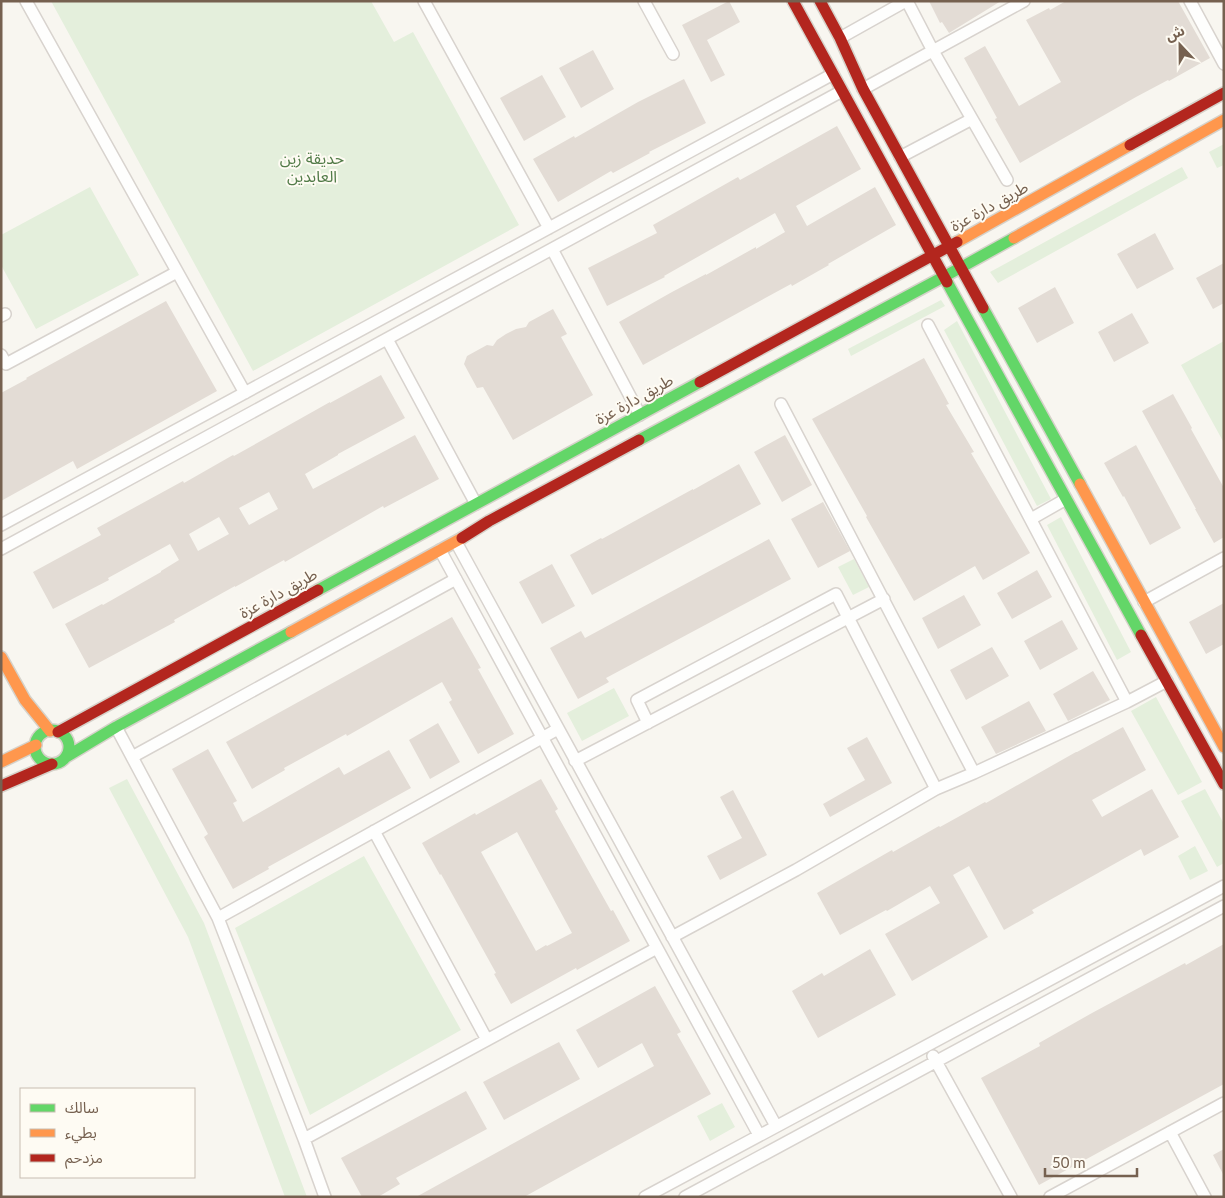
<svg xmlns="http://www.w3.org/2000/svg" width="1225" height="1198" viewBox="0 0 1225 1198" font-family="Lato,'Noto Sans Arabic',sans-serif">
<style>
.green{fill:#e4efdc}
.building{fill:#e3dcd5;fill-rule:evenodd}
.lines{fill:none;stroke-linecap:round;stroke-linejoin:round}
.street-casing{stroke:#d8d3ce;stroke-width:14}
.fast-casing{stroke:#d6d2ca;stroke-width:14}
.slow-casing{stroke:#d6d2ca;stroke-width:14}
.jam-casing{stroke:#d6d2ca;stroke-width:14}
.street{stroke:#fefefd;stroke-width:11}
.fast{stroke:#63d668;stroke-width:11}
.slow{stroke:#ff974d;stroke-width:11}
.jam{stroke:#b3261e;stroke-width:11}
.labels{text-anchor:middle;stroke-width:4;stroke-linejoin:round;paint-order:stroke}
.park-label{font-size:16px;fill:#527b48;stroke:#fefbf3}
.street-label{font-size:16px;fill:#766150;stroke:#fefbf3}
</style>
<rect width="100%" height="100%" fill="#f8f6f0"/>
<path class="green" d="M51,1H371L394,42L413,32L519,225L253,371Z
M1224,144V165L1217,168L1209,152Z
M1182,167L1188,178L998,283L990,272Z
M90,187L139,275L36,329L1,265V235Z
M941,300L945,306L851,356L848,349Z
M957,321L1051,499L1037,506L944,330Z
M1224,341V443L1181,365Z
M1061,517L1131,652L1117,660L1047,525Z
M854,559L869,587L853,595L838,567Z
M614,688L629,716L582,741L567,713Z
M1156,697L1202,782L1178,795L1131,711Z
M127,779L204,923L307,1197H285L188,937L109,788Z
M1205,789L1224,824V863L1217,867L1181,801Z
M1195,846L1208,871L1190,880L1178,856Z
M364,856L461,1030L310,1115L235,928Z
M722,1103L735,1127L710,1141L697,1116Z"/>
<path class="building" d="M729,1L740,22L707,40L725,75L711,82L682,25Z
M929,1H1001L949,33L942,22L940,23Z
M1066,1H1178L1210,58L1169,81L1168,80L1136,97L1020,163L995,119L997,118L964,58L985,46L1019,106L1061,82L1026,20L1049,8L1050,10Z
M593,50L614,89L581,108L559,68Z
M542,75L566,117L524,141L500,98Z
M684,79L706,123L649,152L650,153L613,173L611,171L558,202L533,159L574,136L575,138L638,102Z
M837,126L861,169L796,206L807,226L875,187L896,225L828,264L829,265L792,286L791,284L643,365L619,322L672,292L706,274V275L756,247V249L785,232L775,213L664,276L665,277L607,306L588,268L657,233L653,225L738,177L740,180Z
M1155,233L1174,269L1137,289L1117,254Z
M1224,263V303L1213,309L1196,278Z
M1055,287L1074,323L1037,343L1018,308Z
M166,301L217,391L77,469L73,461L1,501V393L27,379L26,378Z
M553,309L567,334L561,337L593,395L513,440L483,387L477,388L464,364L467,356L487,345L493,346L497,340L506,334L516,329L526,327L529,322Z
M1132,313L1149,343L1114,362L1098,332Z
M924,358L949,404L946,405L974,452L971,453L1030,553L983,580L975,566L914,601L866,517L867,516L812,419Z
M381,375L405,418L338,454V455L305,474L313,489L415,435L439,479L384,508L383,506L285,562L284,560L235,587V586L174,620L175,622L89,668L65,624L102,604L103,605L161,572V571L179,560L170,544L108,578L109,580L53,609L33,572L101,535L97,528L183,481L184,483L233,455L234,456L330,402V403ZM269,492L278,509L249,525L239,508ZM219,517L229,534L198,551L189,534Z
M1173,394L1192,428L1191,429L1224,488V537L1214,543L1195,509H1196L1142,411Z
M785,435L812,485L782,502L754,452Z
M1136,445L1181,528L1150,545L1124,496L1123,497L1104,463Z
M739,464L761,504L592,595L570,555L601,538L602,539L693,489V490Z
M823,502L850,551L818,568L791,519Z
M769,539L791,579L606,678L609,682L578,699L550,648L581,631L585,638Z
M552,564L575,606L542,624L519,582Z
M1037,570L1052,597L1012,619L997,593Z
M964,595L981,625L938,649L922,618Z
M1224,603V644L1206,654L1189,622Z
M452,617L481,668L478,669L514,734L478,754L449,702L452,700L442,682L347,736L346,734L284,768L285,770L252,789L226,742Z
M1062,620L1078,649L1040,670L1024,641Z
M992,647L1009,676L966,700L950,670Z
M1093,671L1110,700L1068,721L1053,694Z
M1029,701L1046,731L996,754L981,727Z
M438,723L460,762L430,779L409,740Z
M1123,727L1146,770L1092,800L1102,817L1152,789L1179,837L1144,856L1141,849L1032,910L1034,913L1004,930L969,866L953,875L988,937L912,981L885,934L940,903L930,886L887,911L886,910L840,935L817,893L892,850L893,852L939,826L940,827L985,802L986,803L1076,752H1077Z
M867,737L892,783L830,817L823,804L865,780L847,748Z
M208,749L237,801L233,803L243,822L339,767L344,775L389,750L411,788L268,867L269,869L233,889L204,837L208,834L172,769Z
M541,779L558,809L555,811L611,911L613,910L630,941L577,970L576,968L511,1004L494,974L496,973L441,874L440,875L422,843L475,813L476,815ZM517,832L572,933L547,946L546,945L536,951L481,852Z
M733,790L767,855L720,880L707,856L742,838L720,797Z
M1224,944V1084L1039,1185L981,1078L1040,1046L1039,1043L1092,1013L1185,963L1186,965Z
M870,949L896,995L818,1038L792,991L822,973L824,976Z
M655,986L681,1032L677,1034L711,1094L524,1197H416L654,1066L642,1043L598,1068L576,1030Z
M559,1042L580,1079L504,1120L483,1082Z
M466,1091L487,1129L396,1178L400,1184L378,1197H362L341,1158Z
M1224,1149V1176L1213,1155Z"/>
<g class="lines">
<g class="street-casing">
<path id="street" d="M26,1L245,393
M424,1L549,228
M644,1L673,54
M907,1L933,51L1007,180
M1190,1L1224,64
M840,38L906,1
M863,89L1024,1
M900,157L972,119
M552,249L640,415
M1,316L5,314
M928,325L1127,702
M387,339L476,504
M1,355L6,364L177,272
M781,404L974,773
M1031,519L1066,499
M1,525L833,74
M456,542L776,1126
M1,549L842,91
M440,550L759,1135
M1144,602L1224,558
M648,723L637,700L836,594L936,789
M116,727L218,918L304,1139L325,1197
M132,757L456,579
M575,761L884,599
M374,831L487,1040
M218,918L558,729
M672,937L796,870L936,789L974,773L1127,702L1167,681
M933,1056L1011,1197
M1170,1132L1205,1197
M304,1139L657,948
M645,1197L1224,886
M685,1197L1224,906
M1050,1197L1224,1103"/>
</g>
<g class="fast-casing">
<path id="fast" d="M947,282L1141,635
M983,308L1080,484
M639,440L960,268L1014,238
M318,590L700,382
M35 747a17 17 0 1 1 34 0a17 17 0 1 1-34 0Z
M66,757L116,727L291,632"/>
</g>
<g class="slow-casing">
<path id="slow" d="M1014,238L1224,120
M957,242L1130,145
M1080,484L1224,747
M291,632L462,538
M1,657L25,700L50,731
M1,762L36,745"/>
</g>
<g class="jam-casing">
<path id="jam" d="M793,1L947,282
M820,1L840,38L863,89L983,308
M1130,145L1224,93
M700,382L957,242
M462,538L489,521L639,440
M1141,635L1224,784
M58,732L318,590
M1,786L52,764"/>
</g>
<use href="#street" class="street"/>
<use href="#fast" class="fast"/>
<use href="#slow" class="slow"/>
<use href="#jam" class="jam"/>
</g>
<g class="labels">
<g class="park-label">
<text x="312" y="164">حديقة زين<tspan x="312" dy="18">العابدين</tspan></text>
</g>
<g class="street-label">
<text transform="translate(989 206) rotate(-29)" y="6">طريق دارة عزة</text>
<text transform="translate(634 399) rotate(-29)" y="6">طريق دارة عزة</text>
<text transform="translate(278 593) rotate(-29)" y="6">طريق دارة عزة</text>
</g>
</g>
<rect width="1225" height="1198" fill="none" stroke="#766150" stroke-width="5"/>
<rect x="20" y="1088" width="175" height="90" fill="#fefbf3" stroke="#c8bdb2"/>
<rect x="30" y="1104" width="25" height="8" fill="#63d668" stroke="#c8bdb2"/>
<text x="65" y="1113" font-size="15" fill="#766150">سالك</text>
<rect x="30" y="1129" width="25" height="8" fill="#ff974d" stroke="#c8bdb2"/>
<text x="65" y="1138" font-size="15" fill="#766150">بطيء</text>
<rect x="30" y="1154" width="25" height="8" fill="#b3261e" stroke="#c8bdb2"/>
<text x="65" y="1163" font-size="15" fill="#766150">مزدحم</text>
<g transform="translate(1180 45) rotate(338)" stroke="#fefbf3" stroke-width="4" paint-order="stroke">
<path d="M0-4L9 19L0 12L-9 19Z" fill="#766150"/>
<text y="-8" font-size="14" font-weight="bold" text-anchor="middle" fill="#766150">ش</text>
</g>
<path d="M1045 1168v8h92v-8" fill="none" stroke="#766150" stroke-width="2.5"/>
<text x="1052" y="1168" font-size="15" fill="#766150" stroke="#fefbf3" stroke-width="4" paint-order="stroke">50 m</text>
</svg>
